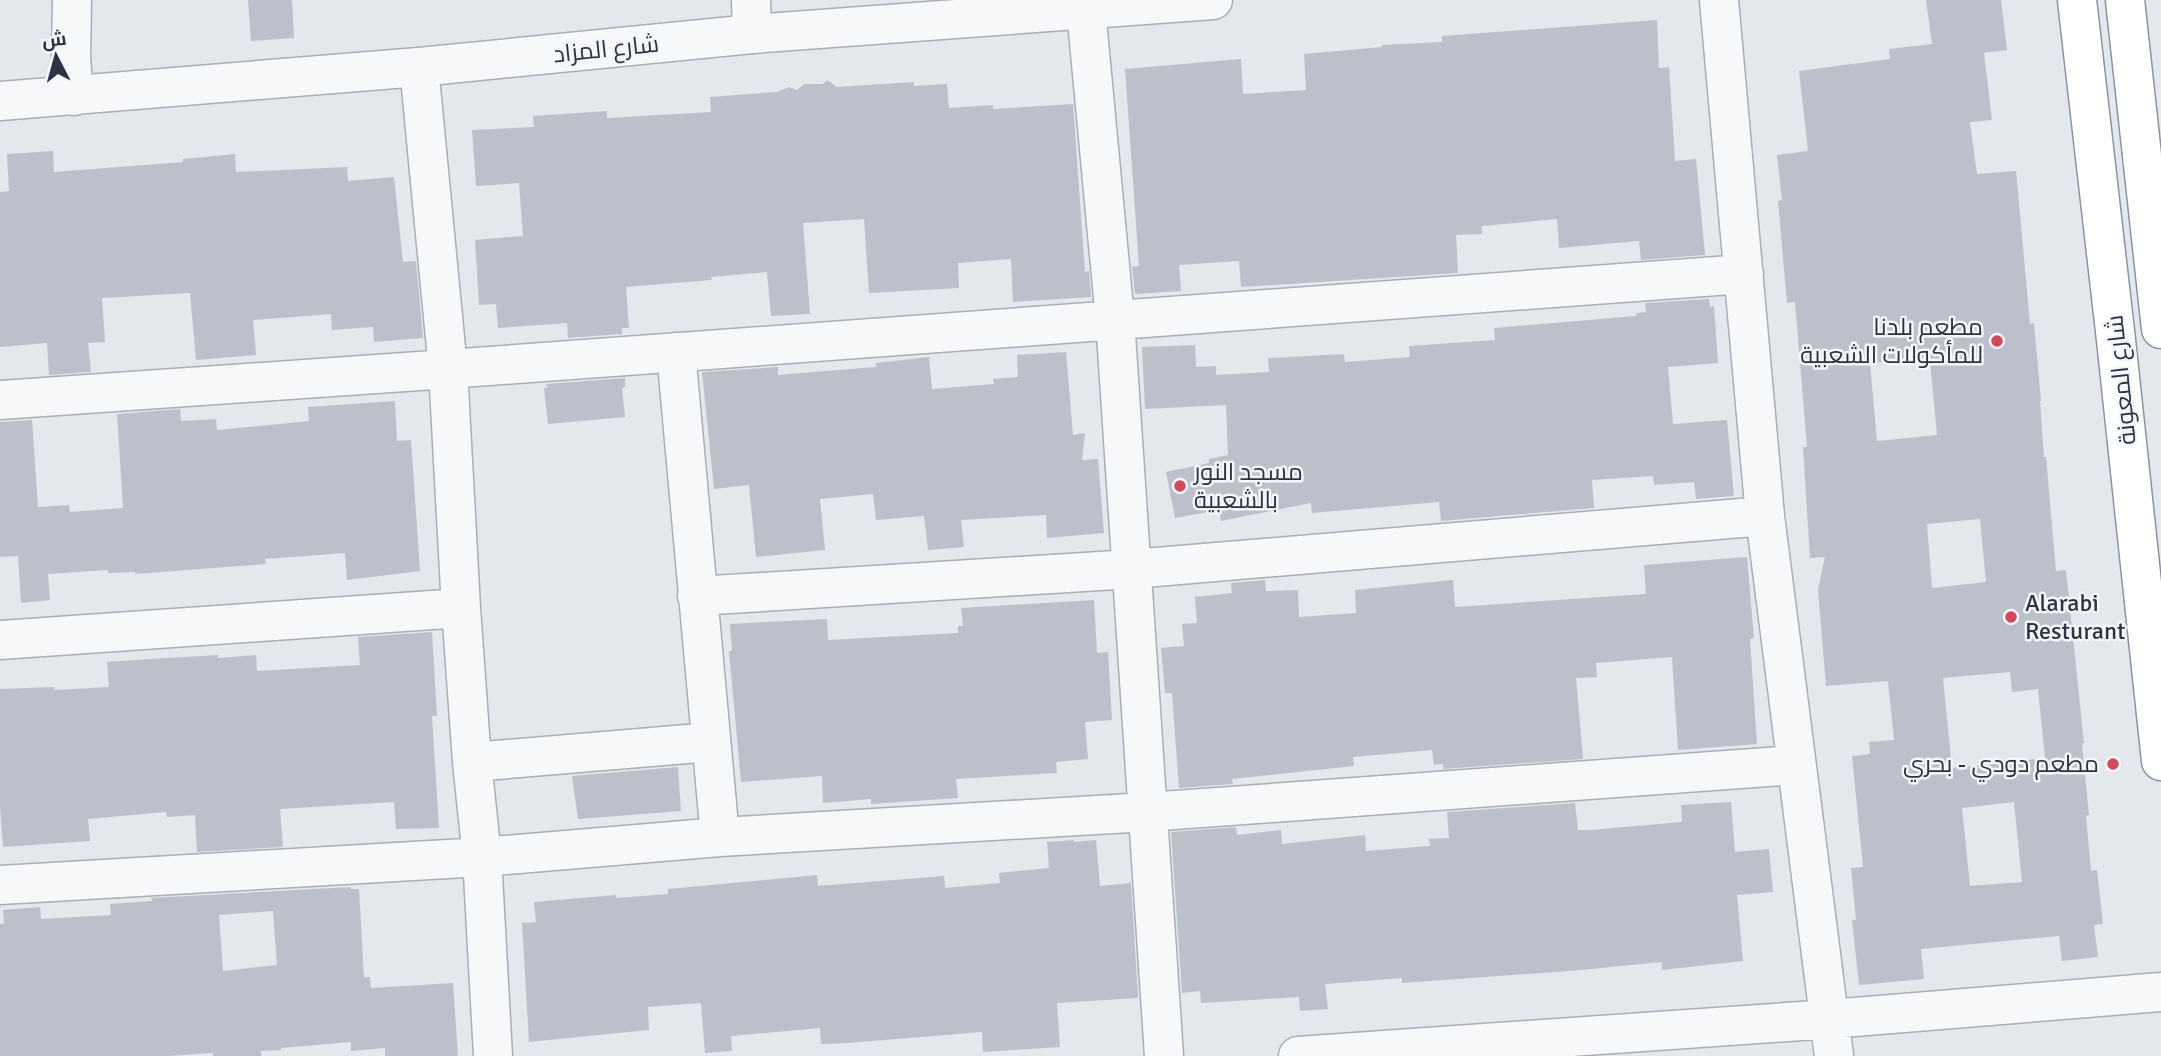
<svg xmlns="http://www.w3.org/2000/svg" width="2161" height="1056" viewBox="0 0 2161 1056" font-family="Signika,Cairo,sans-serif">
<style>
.building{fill:#bbc0ca;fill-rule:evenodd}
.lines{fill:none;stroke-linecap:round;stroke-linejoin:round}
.minor-casing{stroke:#a9aeb7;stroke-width:41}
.tertiary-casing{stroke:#a9aeb7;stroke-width:41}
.trunk-casing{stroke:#8b94a3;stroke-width:41}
.minor{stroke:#f7f8fa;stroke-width:38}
.tertiary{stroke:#f7f8fa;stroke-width:38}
.trunk{stroke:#fff;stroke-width:38}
.poi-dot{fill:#d1495b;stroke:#f4f6f9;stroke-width:2.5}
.labels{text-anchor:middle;stroke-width:5;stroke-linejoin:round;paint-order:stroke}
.street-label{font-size:24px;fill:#2b3445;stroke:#f4f6f9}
.poi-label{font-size:24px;fill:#2b3445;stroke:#f4f6f9;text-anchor:end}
</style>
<rect width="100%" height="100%" fill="#e4e7ec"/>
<path class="building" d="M248,0H292L294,38L251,41Z
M1926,0H2001L2007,50L1984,53L1992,120L1970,122L1977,174L2016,171L2030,324L2034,323L2041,401H2040L2044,457H2046L2056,571L2066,570L2084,743L2082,744L2089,815L2086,816L2091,871L2097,870L2103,924L2094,925L2098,957L2062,961L2059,936L1921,949L1924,979L1859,985L1852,920H1856L1851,868L1863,867L1852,756L1870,754L1869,742L1894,740L1888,681L1826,686L1818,590L1825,557L1810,558L1803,447H1807L1795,302L1787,303L1778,201L1782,200L1777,155L1808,151L1799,71L1890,59L1889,49L1932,44ZM1899,361H1930L1937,435L1877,441L1870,363ZM1980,519L1986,582L1932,588L1927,524ZM2010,672L2012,692L2038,689L2045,758L1952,768L1943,678ZM2014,802L2022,882L1970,886L1962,808Z
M1657,20L1659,68L1669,67L1675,161L1696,159L1705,255L1641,260L1639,241L1559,248L1557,219L1482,226V234L1456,235L1458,273L1241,287L1239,261L1179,265L1181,291L1135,294L1132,267L1139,266L1125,69L1241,59L1243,94L1306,90L1304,54L1382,47V45L1442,42V36Z
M827,80L837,87L914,82V86L947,84L949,108L993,105V109L1073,104L1085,272L1089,271L1091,297L1013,302L1011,259L958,263L959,288L869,293L864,219L803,223L810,314L771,316L767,272L711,277L712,280L626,287L629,328H622V334L568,338L567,323L498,328L496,304L479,305L475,240L523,236L519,183L476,186L472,130L534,127L533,116L607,111V118L711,112L710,97L777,92L789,87L797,90L804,84H823Z
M53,151L54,172L183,162V159L235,154L236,172L347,167L348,181L394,177L403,262L416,261L423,338L374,342L373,327L332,330L331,314L253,320L256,355L196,360L190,293L102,298L105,342L88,343L91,372L49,375L47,343L0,347V192L9,191L7,154Z
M1709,299L1710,307L1714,306L1718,363L1668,367L1673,424L1727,420L1734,496L1696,499L1694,482L1654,485L1653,476L1592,480L1594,508L1546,512L1441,521L1439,502L1312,513L1311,503L1221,521L1219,510L1175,518L1166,472L1209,463V459L1228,455L1226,405L1145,409L1142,347L1195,345L1196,367L1216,366V375L1269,372L1268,358L1344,354L1345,362L1410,357L1409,346L1495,340L1494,328L1636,316V313L1646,312L1645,303Z
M1066,352L1073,435L1085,433L1082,460L1098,459L1104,533L1047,538L1046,515L961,520L964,547L928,550L924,516L876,520L873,494L820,499L825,550L756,557L749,485L714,489L702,372L778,367V375L876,367V363L929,357L932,389L994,384L993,379L1018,377L1017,355Z
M625,378V387L622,388L625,417L548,424L544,388H547L546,384Z
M395,401L397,441L411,440L420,571L347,580L345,553L265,559L266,564L135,574V572L108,573V570L48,574L50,600L21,603L18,556L0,557V422L32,420L38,507L69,505L70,512L123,508L117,414L180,409L181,421L216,419L217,430L309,421L308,407Z
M1747,557L1754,638L1750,639L1757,744L1678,750L1672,657L1596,663L1597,677L1576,678L1583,759L1443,769V764L1434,765L1432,750L1353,757L1354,766L1232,779L1233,784L1179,788L1172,693H1165L1161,648L1184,646L1182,624L1197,623L1195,597L1232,593L1231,583L1265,580L1266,591L1298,590L1299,617L1356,613L1355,590L1453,580L1455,607L1646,594L1644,565Z
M1094,600L1097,653L1108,652L1112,720L1085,722L1088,759L1056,762L1057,773L956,779L958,798L871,804V799L823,803L822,776L741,782L729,651H732L730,624L827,619L828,640L958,633V626H963L961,608Z
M432,632L437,716H432L439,828L396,829L394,802L280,809L283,847L197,852L195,815L167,817L166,812L88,819L90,841L3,847L0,807V689L54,687L55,690L109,687L107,662L150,659L218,655V658L256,655L257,671L360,665L358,637Z
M678,767L681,811L578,819L572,776Z
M1731,802L1735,852L1769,849L1773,892L1737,895L1743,961L1662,970V962L1581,970L1402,983V978L1325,984L1328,1009L1300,1011L1299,997L1201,1003L1200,991L1182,993L1171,832L1236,827L1237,835L1281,830L1282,844L1365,835L1366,851L1430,846L1429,839L1449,838L1447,812L1575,803L1578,830H1590L1682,822L1681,805Z
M1074,840V842L1096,840L1100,886L1131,883L1138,996L1137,998L1057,1003L1060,1047L983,1052L982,1032L848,1043L821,1044L820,1028L731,1036L732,1051L705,1053L701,1003L648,1007L649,1030L529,1042L522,923L536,922L534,902L616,895V898L668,894V889L817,875L818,886L944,876L945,888L1000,883L999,873L1049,868L1047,842Z
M351,887V889H359L364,977H370L371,988L453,983L458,1056H385V1048L351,1051V1042L281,1048V1050L261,1051V1056H213V1053L169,1056H0V924H4L3,910L40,907L41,919L111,915L110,904L152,901L151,898ZM273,911L277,965L223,971L219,915Z"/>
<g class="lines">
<g class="minor-casing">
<path id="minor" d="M72,0L71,57L74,96
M751,0L752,34
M1719,0L1765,516L1834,1056
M1086,10L1115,319L1164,1056
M419,67L448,369L461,608L472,762L482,857L493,1056
M676,352L720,837
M0,400L448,369L1744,274
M697,596L1132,569L1765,516
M0,640L461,608
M472,762L711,742
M0,885L482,857L720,837L1147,812L1796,765
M1298,1056L1830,1019L2161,992"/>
</g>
<g class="tertiary-casing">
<path id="tertiary" d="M0,101L419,67L752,34L1213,0"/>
</g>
<g class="trunk-casing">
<path id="trunk" d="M2077,0L2116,340L2161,761
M2125,0L2161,329"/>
</g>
<use href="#minor" class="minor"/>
<use href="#tertiary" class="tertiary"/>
<use href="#trunk" class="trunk"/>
</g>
<g class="poi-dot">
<circle cx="1997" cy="341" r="7"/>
<circle cx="1180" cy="486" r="7"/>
<circle cx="2011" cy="617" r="7"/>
<circle cx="2113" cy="764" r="7"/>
</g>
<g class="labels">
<g class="street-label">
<text transform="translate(606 49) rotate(-6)" y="8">شارع المزاد</text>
<text transform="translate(2121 380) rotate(-96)" y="8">شارع المعونة</text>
</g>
<g class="poi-label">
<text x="1983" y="335">مطعم بلدنا<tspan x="1983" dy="28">للمأكولات الشعبية</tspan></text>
<text x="1194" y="480" text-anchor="start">مسجد النور<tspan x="1194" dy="28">بالشعبية</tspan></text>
<text x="2025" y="611" text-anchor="start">Alarabi<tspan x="2025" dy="28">Resturant</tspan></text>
<text x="2099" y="772">مطعم دودي - بحري</text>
</g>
</g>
<g transform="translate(56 56) rotate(354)" stroke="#f4f6f9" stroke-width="5" paint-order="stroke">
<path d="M0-5L12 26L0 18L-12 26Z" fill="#2b3445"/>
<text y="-10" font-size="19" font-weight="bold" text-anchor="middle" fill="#2b3445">ش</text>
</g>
</svg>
